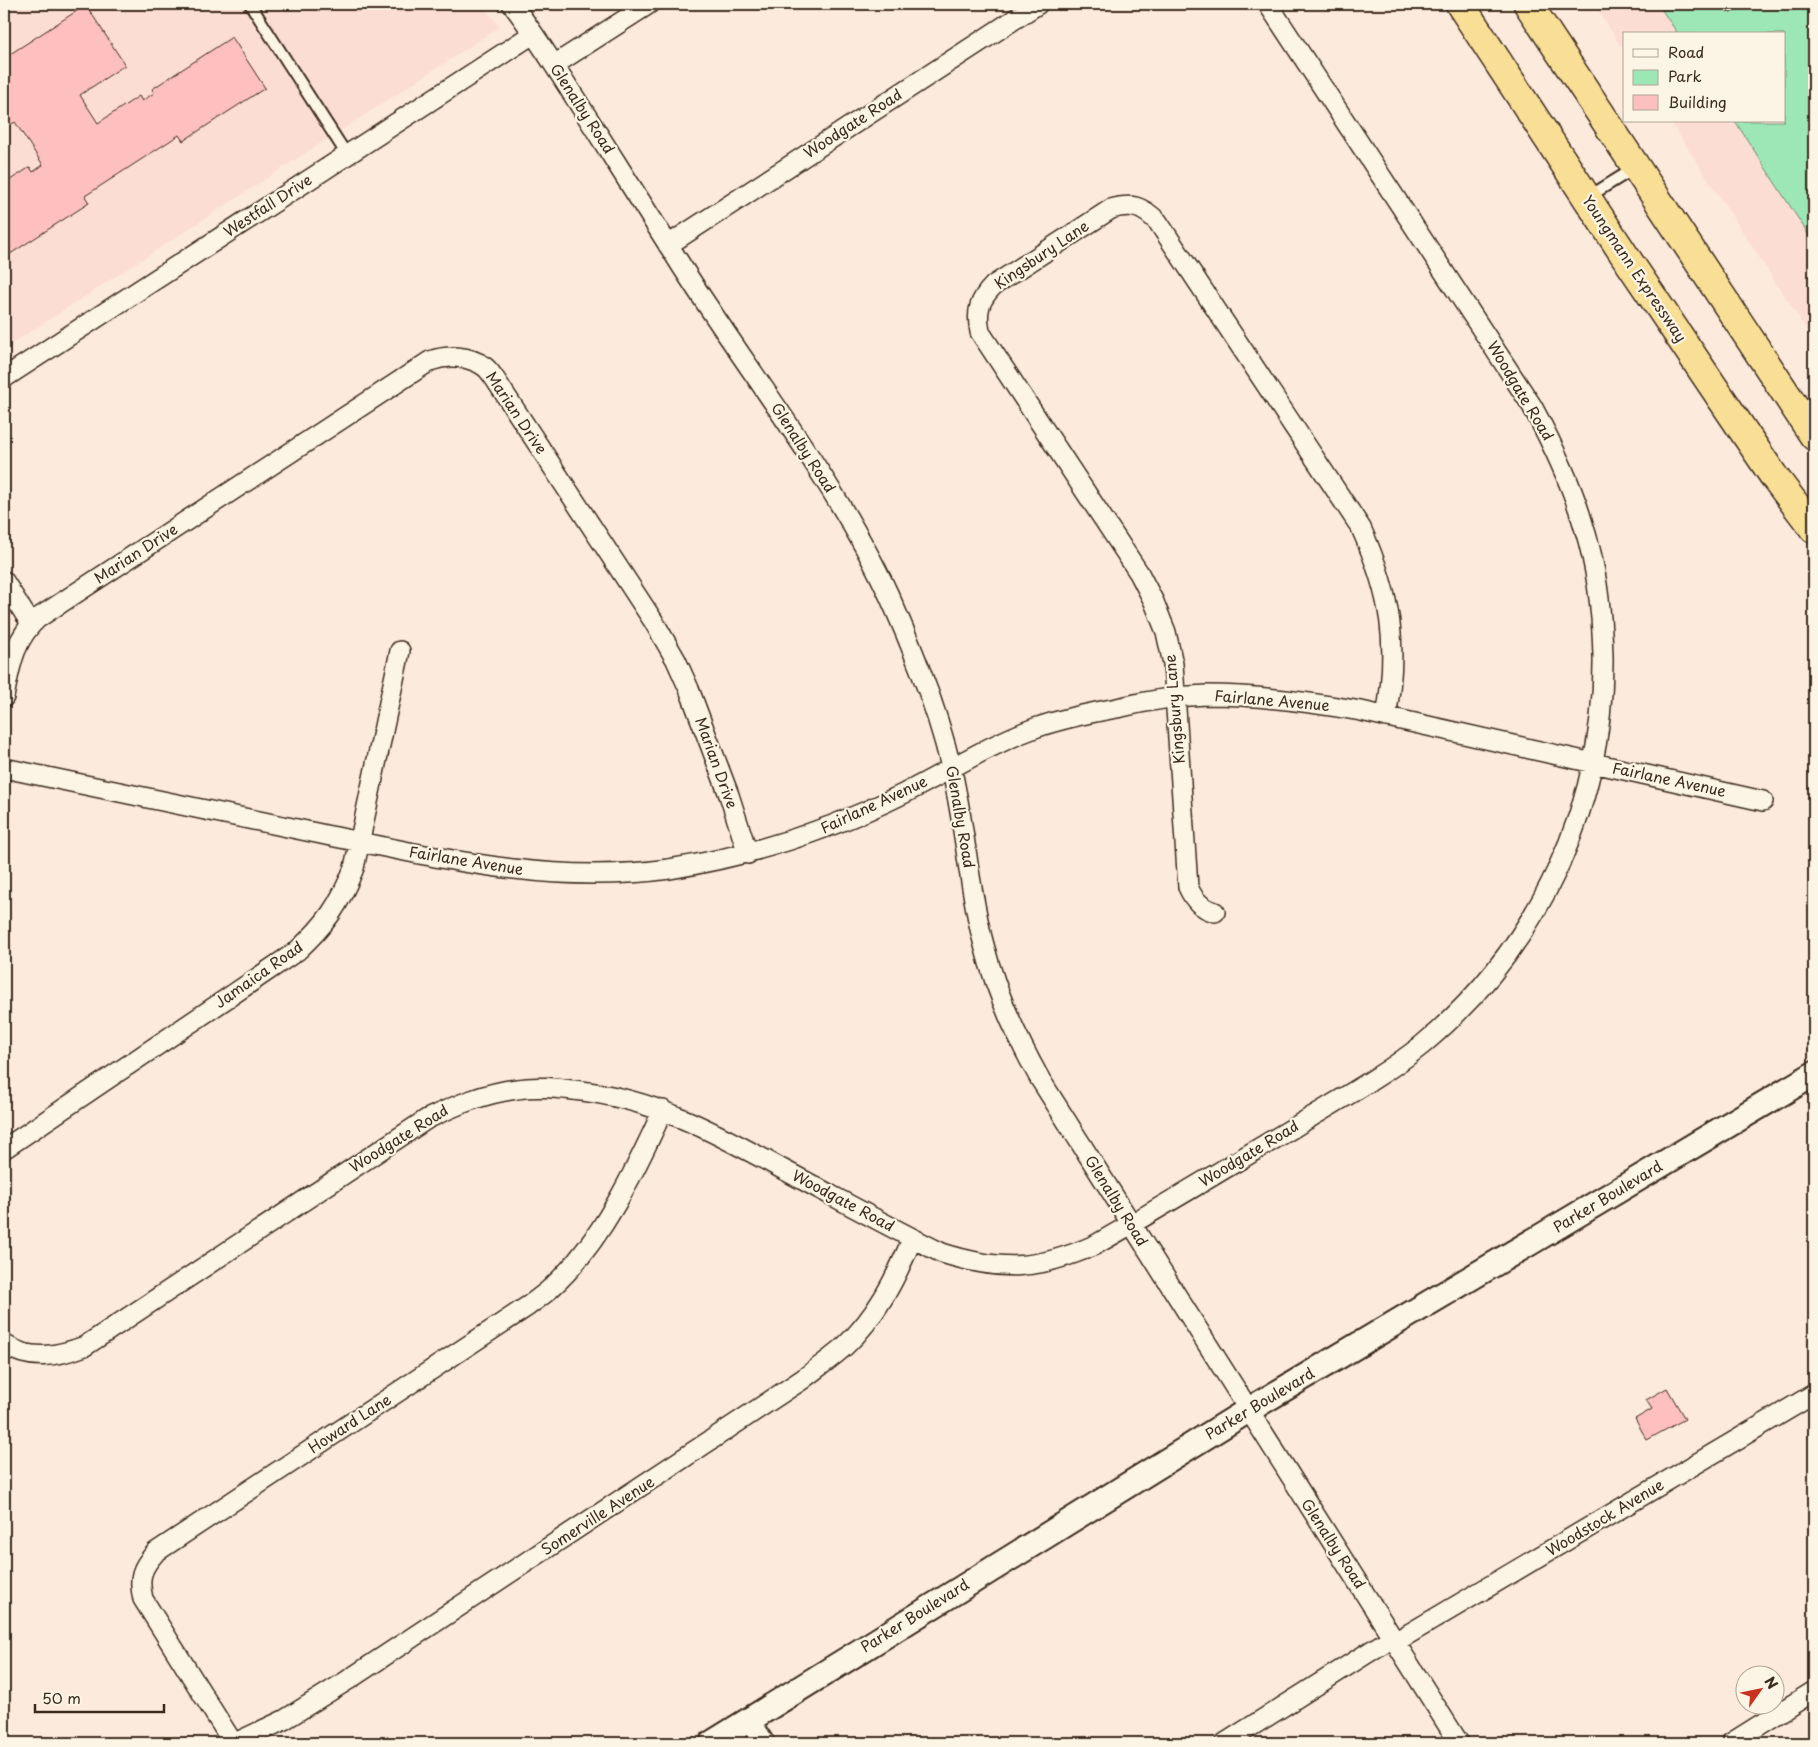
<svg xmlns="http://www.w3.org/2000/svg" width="1818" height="1747" viewBox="0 0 1818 1747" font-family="'Playpen Sans',sans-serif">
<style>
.built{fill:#fcddd4}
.green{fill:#9de7b6;stroke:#6c886a}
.building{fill:#fdc0be;stroke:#3b2a1e}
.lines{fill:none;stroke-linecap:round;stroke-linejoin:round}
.service-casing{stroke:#3b2a1e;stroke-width:14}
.minor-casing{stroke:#3b2a1e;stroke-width:22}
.tertiary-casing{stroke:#3b2a1e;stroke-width:28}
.motorway-casing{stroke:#3b2a1e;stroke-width:31}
.service{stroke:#fcf5e5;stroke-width:10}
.minor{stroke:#fcf5e5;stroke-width:19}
.tertiary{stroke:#fcf5e5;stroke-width:24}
.motorway{stroke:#f9df96;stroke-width:28}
.labels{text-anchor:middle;stroke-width:4.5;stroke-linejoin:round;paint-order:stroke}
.street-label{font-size:15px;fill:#3b2a1e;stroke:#fcf5e5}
</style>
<rect width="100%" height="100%" fill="#fceadd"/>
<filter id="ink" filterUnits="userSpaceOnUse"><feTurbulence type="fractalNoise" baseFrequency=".02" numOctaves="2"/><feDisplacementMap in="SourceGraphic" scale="10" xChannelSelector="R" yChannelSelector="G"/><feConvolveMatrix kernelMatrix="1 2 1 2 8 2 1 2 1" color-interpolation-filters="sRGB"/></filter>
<g filter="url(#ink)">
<path class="built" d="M4,4H482L500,27L4,349Z
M1594,4H1658L1678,34H1624V51Z
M1670,121H1735L1814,243V339L1806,329Z"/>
<path class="green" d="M1658,4H1814V243L1735,121H1784V34H1678Z"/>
<path class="building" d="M1722,4H1728L1732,10L1741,4H1744L1731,13L1728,12Z
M86,5L125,65L80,95L98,123L139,96L142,101L154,93L152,89L232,37L265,88L183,141L179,135L85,196L89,203L4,258V184L30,167L33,172L43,165L15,122L4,129V58Z
M1667,1388L1685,1419L1647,1440L1635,1419L1652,1409L1646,1400Z"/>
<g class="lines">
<g class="service-casing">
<path id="service" d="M250,4L347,155
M1588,197L1635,168"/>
</g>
<g class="minor-casing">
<path id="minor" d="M512,4C539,39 562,78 586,115C615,161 645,208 674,254C738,357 815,453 872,561C890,595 905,631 919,667C936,710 950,755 958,801C967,849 971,898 984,945C996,993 1016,1036 1040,1079L1459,1743
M554,65L649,4
M668,245L1038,4
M4,378L533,34
M4,581L31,624
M4,697C10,667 14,639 38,618L430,361C447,355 469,355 485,367C489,370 492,375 495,379L654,622L676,660L689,689L729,795L748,854
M4,768C109,790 215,812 321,834C435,857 551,886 669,869C751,856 828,831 903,794C947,772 988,745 1035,728C1061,719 1089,713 1117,708C1146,701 1176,696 1207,695C1259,695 1310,702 1361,711L1763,801
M1215,912C1201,908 1194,900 1188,887L1173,664L1166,632L1154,602L1139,573L980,332C976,311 979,300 994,285L1111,209C1132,203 1142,206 1158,222L1361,528C1391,595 1399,644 1386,717
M4,1149L297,951C326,924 339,906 354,868L400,651
M4,1344C30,1362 58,1356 85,1346L427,1119C456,1105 485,1093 517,1089C536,1086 554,1088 573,1090C653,1098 715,1132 784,1170C837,1198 889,1227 942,1253C1002,1272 1038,1270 1095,1245C1162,1207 1227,1167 1293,1128C1337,1101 1382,1077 1422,1045C1537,949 1605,807 1603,656C1602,613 1597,568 1584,527C1572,484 1553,445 1532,406L1268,4
M1395,1642L1814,1394
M749,1719L765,1743
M233,1743L143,1599C138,1578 141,1568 156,1552L528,1306C536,1300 545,1294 552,1287C601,1243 636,1169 663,1110
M235,1743L284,1720L348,1680L803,1379C817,1368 832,1358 845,1346C877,1316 896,1278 912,1239
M1225,1743L1393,1637
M1731,1743L1814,1691"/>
</g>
<g class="tertiary-casing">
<path id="tertiary" d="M712,1743L1247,1411L1814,1074"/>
</g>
<g class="motorway-casing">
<path id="motorway" d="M1460,4L1625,256L1773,475L1814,529
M1528,4L1814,436"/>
</g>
<use href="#service" class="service"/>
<use href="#minor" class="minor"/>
<use href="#tertiary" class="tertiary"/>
<use href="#motorway" class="motorway"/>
</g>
</g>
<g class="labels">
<g class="street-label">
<text transform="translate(582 109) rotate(57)" y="5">Glenalby Road</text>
<text transform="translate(853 124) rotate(-33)" y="5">Woodgate Road</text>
<text transform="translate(268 206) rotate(-33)" y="5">Westfall Drive</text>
<text transform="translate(1042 255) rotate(-34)" y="5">Kingsbury Lane</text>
<text transform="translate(1634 269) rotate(56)" y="5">Youngmann Expressway</text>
<text transform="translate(1520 391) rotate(59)" y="5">Woodgate Road</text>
<text transform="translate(516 413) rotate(56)" y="5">Marian Drive</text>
<text transform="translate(803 448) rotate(57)" y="5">Glenalby Road</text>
<text transform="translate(136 554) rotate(-33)" y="5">Marian Drive</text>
<text transform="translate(1272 701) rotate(5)" y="5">Fairlane Avenue</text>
<text transform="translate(1175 709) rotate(-95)" y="5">Kingsbury Lane</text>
<text transform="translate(716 763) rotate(70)" y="5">Marian Drive</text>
<text transform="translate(1669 780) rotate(12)" y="5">Fairlane Avenue</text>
<text transform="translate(874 805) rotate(-25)" y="5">Fairlane Avenue</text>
<text transform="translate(960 817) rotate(80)" y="5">Glenalby Road</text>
<text transform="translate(466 861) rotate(9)" y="5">Fairlane Avenue</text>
<text transform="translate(259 975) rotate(-35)" y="5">Jamaica Road</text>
<text transform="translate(399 1139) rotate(-32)" y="5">Woodgate Road</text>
<text transform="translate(1249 1154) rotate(-31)" y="5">Woodgate Road</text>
<text transform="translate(1608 1197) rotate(-31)" y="5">Parker Boulevard</text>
<text transform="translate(843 1201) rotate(28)" y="5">Woodgate Road</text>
<text transform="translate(1116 1201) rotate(58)" y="5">Glenalby Road</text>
<text transform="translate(1260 1404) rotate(-31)" y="5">Parker Boulevard</text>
<text transform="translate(350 1424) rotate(-33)" y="5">Howard Lane</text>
<text transform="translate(598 1516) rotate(-33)" y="5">Somerville Avenue</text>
<text transform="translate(1605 1518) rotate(-31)" y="5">Woodstock Avenue</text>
<text transform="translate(1333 1544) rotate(57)" y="5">Glenalby Road</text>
<text transform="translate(915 1616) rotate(-32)" y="5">Parker Boulevard</text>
</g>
</g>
<rect width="1818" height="1747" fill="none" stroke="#fcf5e5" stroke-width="20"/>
<rect x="10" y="10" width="1798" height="1727" fill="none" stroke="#3b2a1e" stroke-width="2" filter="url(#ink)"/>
<rect x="1623" y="32" width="162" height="90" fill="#fcf5e5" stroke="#afa495"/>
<rect x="1633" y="49" width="25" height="8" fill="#fcf5e5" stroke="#afa495"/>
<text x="1668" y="58" font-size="15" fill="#3b2a1e">Road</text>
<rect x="1633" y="70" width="25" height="15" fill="#9de7b6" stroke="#afa495"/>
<text x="1668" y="82" font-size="15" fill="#3b2a1e">Park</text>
<rect x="1633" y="95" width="25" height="15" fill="#fdc0be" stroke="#afa495"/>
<text x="1668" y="108" font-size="15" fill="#3b2a1e">Building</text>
<g transform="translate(1760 1690) rotate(57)"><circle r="24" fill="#fcf5e5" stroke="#afa495"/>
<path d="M0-4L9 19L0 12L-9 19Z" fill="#c8321e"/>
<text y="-8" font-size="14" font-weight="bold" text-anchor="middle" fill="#3b2a1e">N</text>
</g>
<path d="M35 1704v8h129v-8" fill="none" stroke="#3b2a1e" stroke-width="2.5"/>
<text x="42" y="1704" font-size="15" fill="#3b2a1e" stroke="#fcf5e5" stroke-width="4" paint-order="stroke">50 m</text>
</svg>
